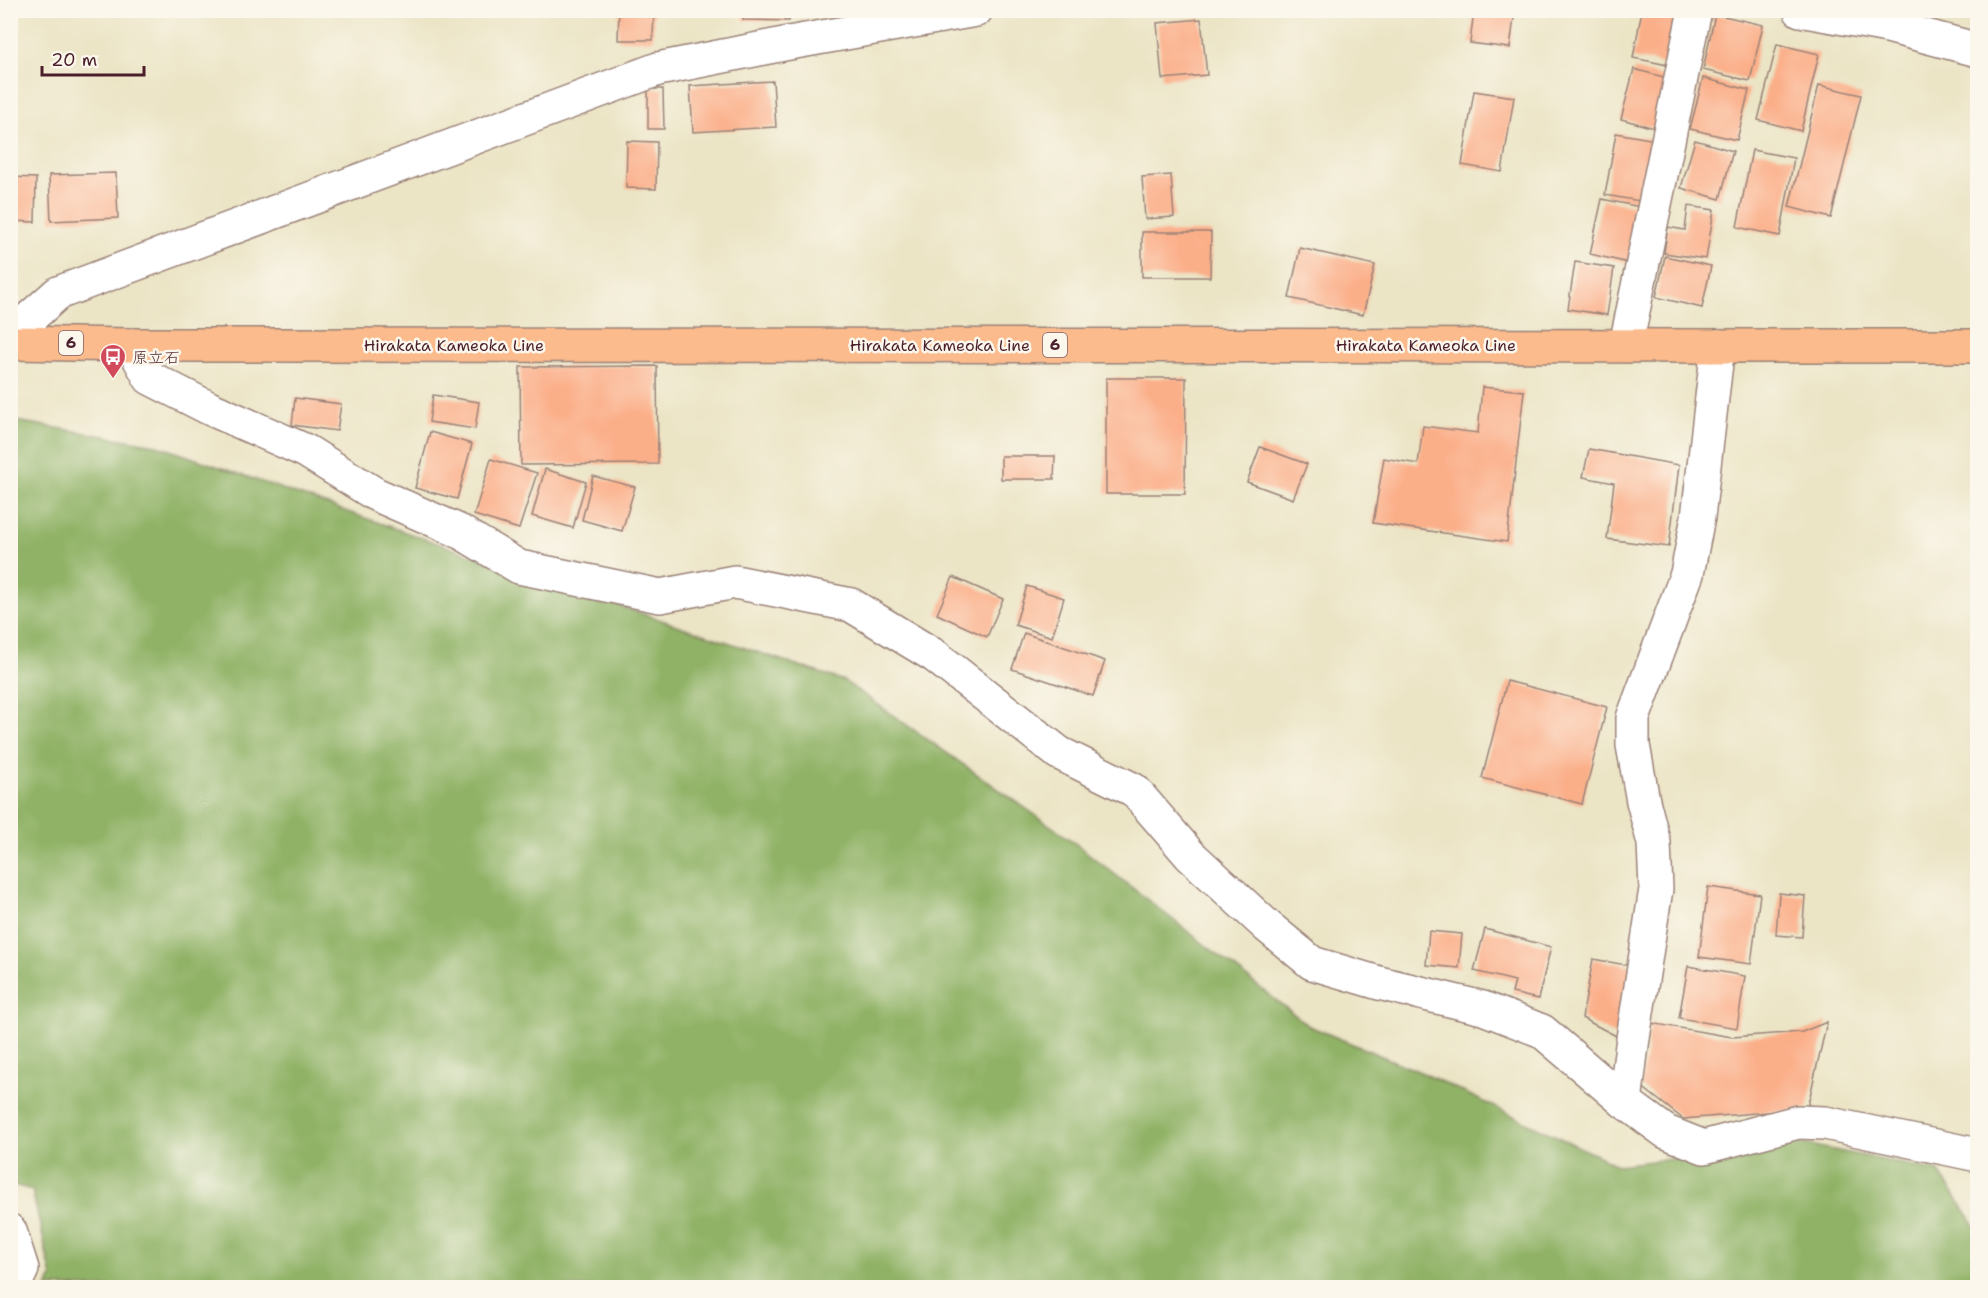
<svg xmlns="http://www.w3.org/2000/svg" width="1988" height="1298" font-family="'Shantell Sans','Klee One',sans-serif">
	<rect width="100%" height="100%" fill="#fbf7ec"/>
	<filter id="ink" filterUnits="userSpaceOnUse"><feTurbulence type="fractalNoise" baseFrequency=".0167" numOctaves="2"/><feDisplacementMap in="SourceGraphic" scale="12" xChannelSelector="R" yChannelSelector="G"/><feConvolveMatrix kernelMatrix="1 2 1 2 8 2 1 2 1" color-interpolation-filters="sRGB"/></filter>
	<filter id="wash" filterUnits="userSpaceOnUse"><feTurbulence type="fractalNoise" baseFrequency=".008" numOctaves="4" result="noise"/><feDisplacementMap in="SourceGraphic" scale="24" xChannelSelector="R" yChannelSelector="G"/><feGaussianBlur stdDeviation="1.35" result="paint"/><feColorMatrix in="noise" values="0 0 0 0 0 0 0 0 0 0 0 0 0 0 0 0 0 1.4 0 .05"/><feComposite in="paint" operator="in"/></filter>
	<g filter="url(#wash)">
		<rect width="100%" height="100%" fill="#ebe4c5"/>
		<path fill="#90b266" stroke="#6d6848" stroke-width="1.5" d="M10 420 156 445 560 586 844 681 1071 840 1309 1026 1425 1074 1617 1165 1804 1144 1938 1171 1977 1228V1287H47L52 1277 32 1190 10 1184Z"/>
		<g id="blocks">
			<g fill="#fbaf89">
				<path d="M619 10H654L653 40H618Z"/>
				<path d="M743 10H789V21L743 20Z"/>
				<path d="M1474 10H1515L1510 48 1470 43Z"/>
				<path d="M1642 10H1679L1668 65 1633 58Z"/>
				<path d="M1715 14 1763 25 1750 81 1703 70Z"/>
				<path d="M1201 19 1207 75 1162 79 1157 23Z"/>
				<path d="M1777 44 1819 54 1801 131 1758 120Z"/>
				<path d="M1634 69 1671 79 1658 129 1621 119Z"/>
				<path d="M1703 78 1749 90 1737 140 1690 129Z"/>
				<path d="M773 81 776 127 693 132 690 86Z"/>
				<path d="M1819 85 1861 95 1831 218 1789 207Z"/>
				<path d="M648 89H663L664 129H648Z"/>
				<path d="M1474 91 1514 97 1502 172 1462 165Z"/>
				<path d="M1616 133 1656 140 1645 202 1605 195Z"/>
				<path d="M1695 140 1733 151 1720 199 1681 188Z"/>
				<path d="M627 141 657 142 656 189 626 188Z"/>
				<path d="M1752 150 1794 158 1780 236 1737 227Z"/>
				<path d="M116 173 118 218 51 221 49 175Z"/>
				<path d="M1171 175 1174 217 1145 219 1142 177Z"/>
				<path d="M10 177 36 178 35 222 10 221Z"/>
				<path d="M1602 199 1645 208 1633 264 1590 254Z"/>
				<path d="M1688 206 1714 210 1706 259 1664 253 1668 227 1685 230Z"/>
				<path d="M1142 232H1211L1210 277H1142Z"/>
				<path d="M1300 248 1375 265 1363 315 1289 298Z"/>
				<path d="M1665 256 1711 266 1702 308 1656 297Z"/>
				<path d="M1575 262 1614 268 1607 315 1568 309Z"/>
				<path d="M657 366 658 464 521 465 520 367Z"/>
				<path d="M1106 378H1186L1185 494H1106Z"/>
				<path d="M1482 387 1524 391 1507 542 1373 523 1384 458 1418 464 1423 426 1478 433Z"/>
				<path d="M433 395 479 402 475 429 429 422Z"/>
				<path d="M295 398 341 404 337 431 292 425Z"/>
				<path d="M430 432 472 444 457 499 415 488Z"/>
				<path d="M1260 447 1307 464 1293 499 1247 482Z"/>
				<path d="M1589 449 1679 465 1669 547 1607 539 1614 483 1583 477Z"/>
				<path d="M1001 456H1055L1054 479H1001Z"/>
				<path d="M491 459 537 473 519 529 474 515Z"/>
				<path d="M545 469 586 482 573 528 532 516Z"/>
				<path d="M593 476 635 487 622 531 582 520Z"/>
				<path d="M953 577 1003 599 987 637 937 614Z"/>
				<path d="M1027 586 1064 598 1052 637 1015 625Z"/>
				<path d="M1024 633 1105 661 1093 696 1012 669Z"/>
				<path d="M1507 681 1607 707 1582 804 1482 778Z"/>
				<path d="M1708 887 1760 894 1751 964 1699 957Z"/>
				<path d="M1779 893 1805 896 1802 937 1776 935Z"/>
				<path d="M1485 929 1551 947 1538 999 1512 993 1515 981 1474 971Z"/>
				<path d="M1429 931 1462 934 1459 968 1426 965Z"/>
				<path d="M1593 959 1632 966 1618 1037 1582 1018Z"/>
				<path d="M1688 966 1745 976 1737 1028 1679 1018Z"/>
				<path d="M1827 1022 1807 1109 1683 1119 1641 1086 1651 1023 1732 1037 1802 1032Z"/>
			</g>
		</g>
	</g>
	<g filter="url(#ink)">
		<use href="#blocks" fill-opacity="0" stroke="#9a8278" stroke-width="1.5"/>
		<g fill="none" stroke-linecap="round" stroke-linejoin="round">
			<defs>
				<g id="minor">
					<path d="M1800 10 1888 26 1978 50"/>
					<path d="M26 342 31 317 58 293 658 69 789 43 976 10"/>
					<path d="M132 345 150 378 209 408 306 451 375 494 459 531 519 567 660 596 735 582 851 605 935 656 1059 753 1134 790 1190 855 1267 926 1312 963 1379 983 1483 1008 1542 1031 1625 1102 1666 1132 1704 1147 1798 1122 1825 1123 1978 1155"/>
					<path d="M1626 345 1695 10"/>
					<path d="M1625 1102 1632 1045 1656 889 1654 843 1643 801 1633 745V718L1687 574 1698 517 1718 346"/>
					<path d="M10 1231 22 1269 13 1288"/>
				</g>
				<path id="major" d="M10 343 132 345 1978 346"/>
			</defs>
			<use href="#minor" stroke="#9a8278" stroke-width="36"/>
			<use href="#major" stroke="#9a8278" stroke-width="36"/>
			<use href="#minor" stroke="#fff" stroke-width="33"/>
			<use href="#major" stroke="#fbbb8c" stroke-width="33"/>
		</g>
	</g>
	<defs>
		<symbol id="bus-pin" viewBox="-11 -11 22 30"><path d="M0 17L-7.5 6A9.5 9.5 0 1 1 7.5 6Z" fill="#d1495b" stroke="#fbf7ec"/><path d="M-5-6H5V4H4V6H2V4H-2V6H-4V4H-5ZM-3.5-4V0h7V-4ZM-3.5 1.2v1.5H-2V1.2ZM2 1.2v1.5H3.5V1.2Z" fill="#fff"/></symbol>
	</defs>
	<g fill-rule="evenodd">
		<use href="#bus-pin" x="98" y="342" width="30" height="40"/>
	</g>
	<g text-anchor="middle" stroke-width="5" stroke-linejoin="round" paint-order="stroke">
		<g fill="#fbf7ec" stroke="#7f6065" stroke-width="1.5">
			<rect x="59" y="331" width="24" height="24" rx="4.5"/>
			<rect x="1043" y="333" width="24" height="24" rx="4.5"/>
		</g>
		<g font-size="15" font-weight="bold" fill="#4a1f2b">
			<text x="71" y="348">6</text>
			<text x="1055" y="350">6</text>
		</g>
		<g font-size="16" fill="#4a1f2b" stroke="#fbf7ec">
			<text x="454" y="351">Hirakata Kameoka Line</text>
			<text x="940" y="351">Hirakata Kameoka Line</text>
			<text x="1426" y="351">Hirakata Kameoka Line</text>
		</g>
		<g font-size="16" fill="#4a1f2b" stroke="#fbf7ec" text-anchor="start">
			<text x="132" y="363">原立石</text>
		</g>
	</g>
	<rect width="1988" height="1298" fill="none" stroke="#fbf7ec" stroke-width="36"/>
	<path d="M42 66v9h102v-9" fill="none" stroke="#4a1f2b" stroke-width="3"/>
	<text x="51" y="66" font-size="18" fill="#4a1f2b" stroke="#fbf7ec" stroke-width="4.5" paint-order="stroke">20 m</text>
</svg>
